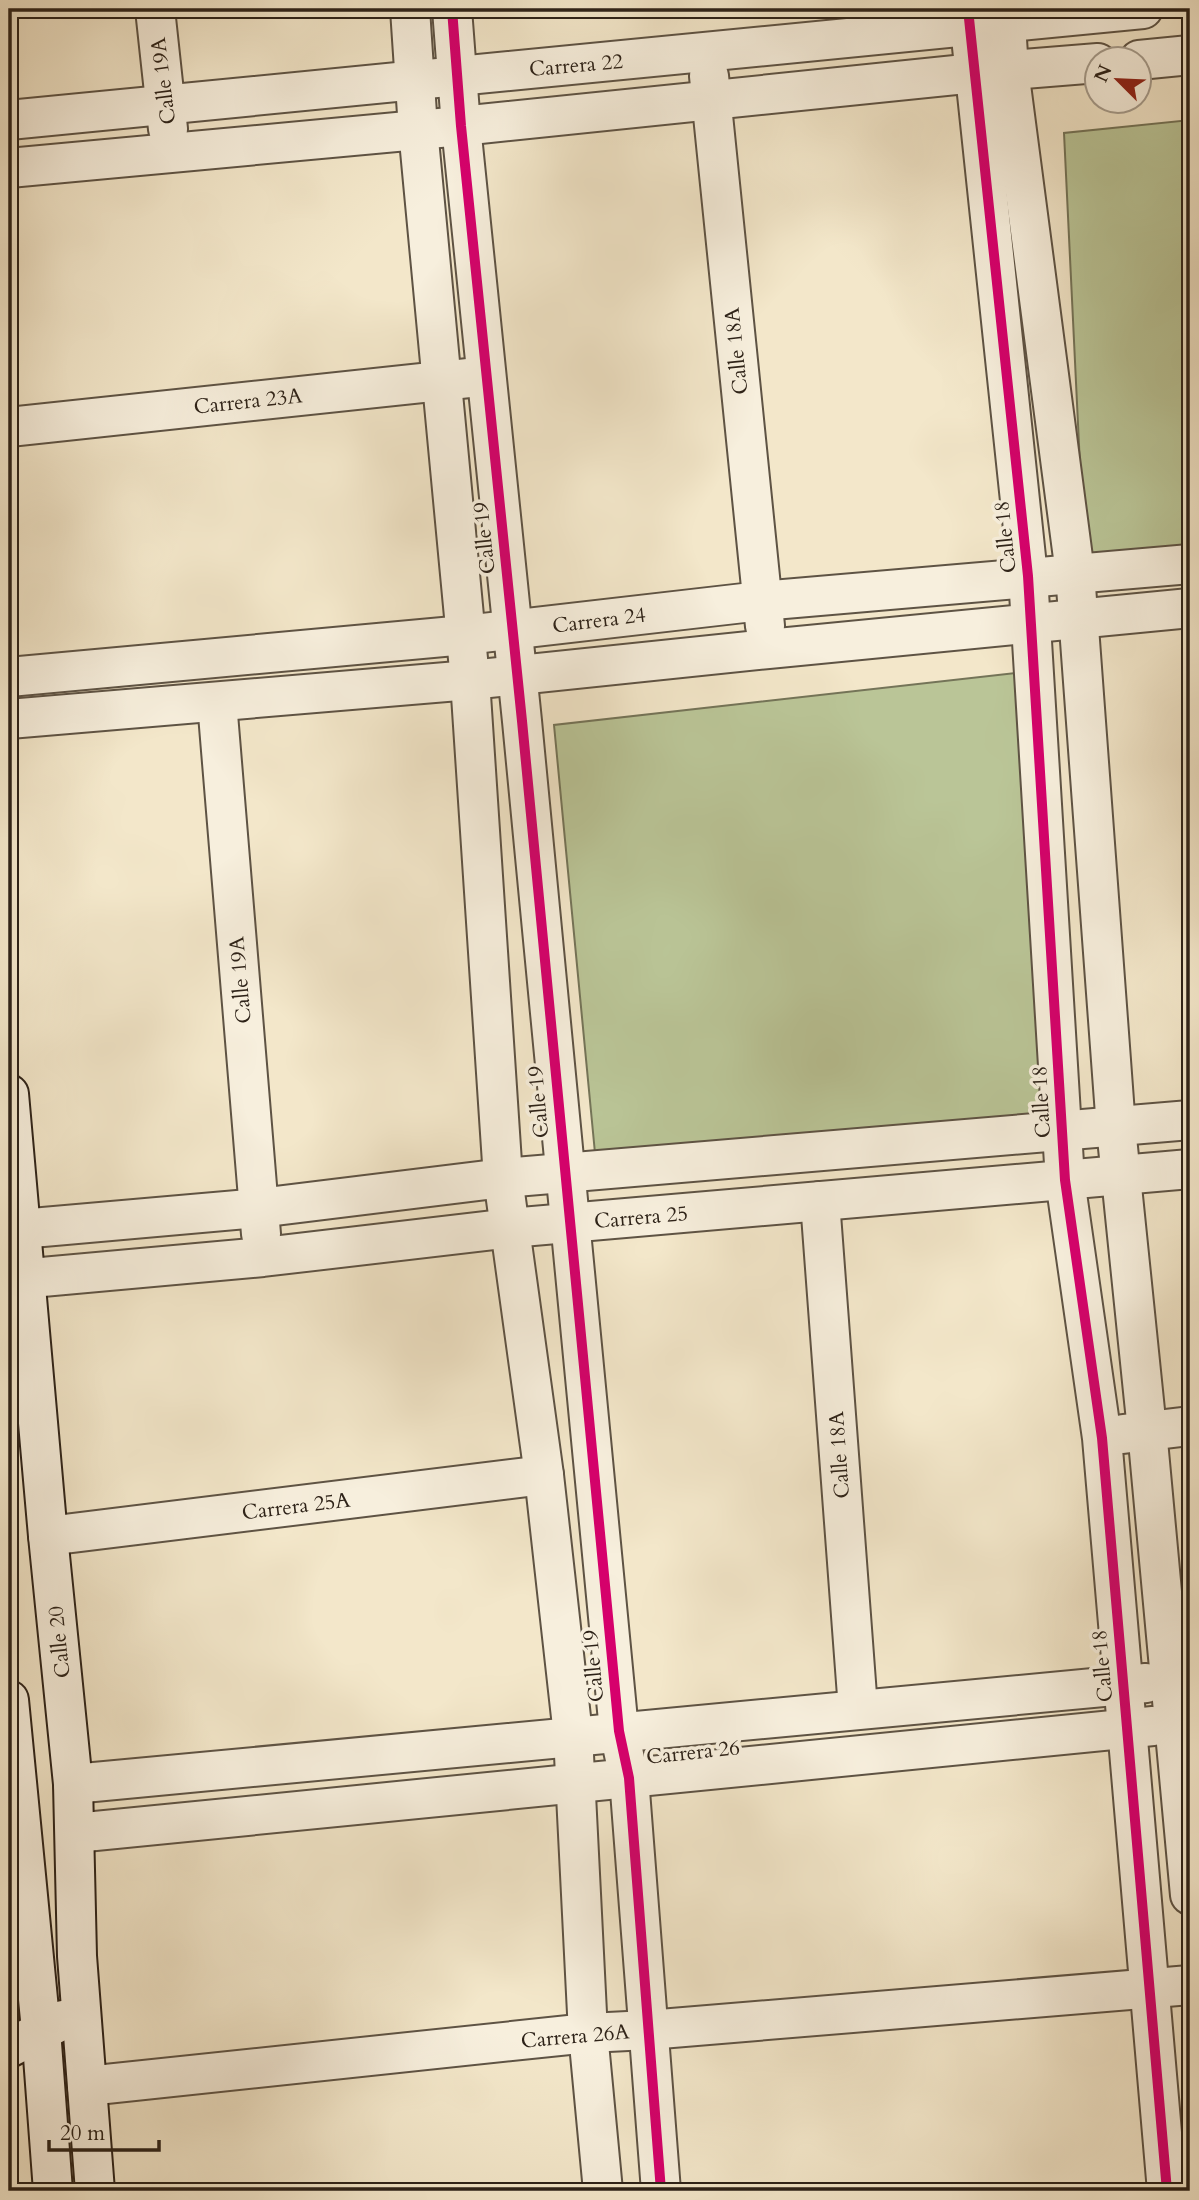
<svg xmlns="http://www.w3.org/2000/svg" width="1199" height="2200" font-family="Cardo,serif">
	<rect width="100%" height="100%" fill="#f3e7ca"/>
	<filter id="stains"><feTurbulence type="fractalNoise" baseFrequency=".00286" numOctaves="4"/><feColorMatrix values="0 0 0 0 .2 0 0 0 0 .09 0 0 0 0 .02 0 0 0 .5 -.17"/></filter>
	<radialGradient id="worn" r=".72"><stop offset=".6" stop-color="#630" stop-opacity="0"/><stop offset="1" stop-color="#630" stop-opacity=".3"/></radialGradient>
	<g fill="#bac597" stroke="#747458" stroke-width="2">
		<path d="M1190 120V580L1086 590 1064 133Z"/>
		<path d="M1024 672 1058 1128 597 1174 554 725Z"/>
	</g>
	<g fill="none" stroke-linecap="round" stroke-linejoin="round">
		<defs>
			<g id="street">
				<path d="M155 9 168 129"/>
				<path d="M410 9 418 129 470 680 503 1178 544 1475 573 1735 588 2033 603 2191"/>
				<path d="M452 9 461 126 522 721 619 1731 629 1778 661 2191"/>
				<path d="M968 9 1028 576 1065 1180 1102 1438 1167 2191"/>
				<path d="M1005 9 1009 70 1075 573 1116 1128 1147 1430 1190 1895"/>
				<path d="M1139 60 1190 55"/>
				<path d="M709 76 765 626"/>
				<path d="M9 120 1143 9"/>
				<path d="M9 168 461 126 975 73 1098 63"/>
				<path d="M9 427 469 378"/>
				<path d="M9 677 465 635 761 601 1190 564"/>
				<path d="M217 702 261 1234"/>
				<path d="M9 719 470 680 768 649 1190 608"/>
				<path d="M820 1201 858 1709"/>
				<path d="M9 1230 259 1208 503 1178 1190 1120"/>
				<path d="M9 1280 263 1257 510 1228 1190 1169"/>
				<path d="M1123 1434 1190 1426"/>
				<path d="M48 1536 544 1475"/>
				<path d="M73 1784 1146 1683"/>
				<path d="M75 1833 1153 1726"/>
				<path d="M87 2086 588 2033 648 2030 1190 1985"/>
			</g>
			<g id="secondary">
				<path d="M9 1094 48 1536 73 1784 77 1956 95 2191"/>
				<path d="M9 1700 41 2030 53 2191"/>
				<path d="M9 2048 63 2020"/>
			</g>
		</defs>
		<use href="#street" stroke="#5e5344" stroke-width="42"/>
		<use href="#secondary" stroke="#2d2218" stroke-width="42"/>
		<use href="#street" stroke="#f7efdd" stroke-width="38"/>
		<use href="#secondary" stroke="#f7efdd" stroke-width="38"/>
		<defs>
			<g id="cycleway">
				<path d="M452 9 461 126 522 721 619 1731 629 1778 661 2191"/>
				<path d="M968 9 1028 576 1065 1180 1102 1438 1167 2191"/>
			</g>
		</defs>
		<use href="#cycleway" stroke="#f7efdd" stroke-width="15"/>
		<use href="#cycleway" stroke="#d6006c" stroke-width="10"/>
	</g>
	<g text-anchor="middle" stroke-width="7" stroke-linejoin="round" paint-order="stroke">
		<g font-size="21" fill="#2d2218" stroke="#f7efdd">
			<text transform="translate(576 65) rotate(-5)" y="7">Carrera 22</text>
			<text transform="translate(163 81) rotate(-97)" y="7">Calle 19A</text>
			<text transform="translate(736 351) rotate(-96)" y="7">Calle 18A</text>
			<text transform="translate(248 401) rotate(-6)" y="7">Carrera 23A</text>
			<text transform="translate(1005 537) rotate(-96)" y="7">Calle 18</text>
			<text transform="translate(484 538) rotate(-96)" y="7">Calle 19</text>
			<text transform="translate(599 620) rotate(-7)" y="7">Carrera 24</text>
			<text transform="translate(240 980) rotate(-95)" y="7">Calle 19A</text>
			<text transform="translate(538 1102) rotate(-95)" y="7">Calle 19</text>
			<text transform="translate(1041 1102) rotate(-93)" y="7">Calle 18</text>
			<text transform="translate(641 1217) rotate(-5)" y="7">Carrera 25</text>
			<text transform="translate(839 1455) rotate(-94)" y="7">Calle 18A</text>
			<text transform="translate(296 1506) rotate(-7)" y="7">Carrera 25A</text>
			<text transform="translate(59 1642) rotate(-96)" y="7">Calle 20</text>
			<text transform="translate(593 1666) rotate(-95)" y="7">Calle 19</text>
			<text transform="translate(1102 1666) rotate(-95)" y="7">Calle 18</text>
			<text transform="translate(693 1752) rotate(-6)" y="7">Carrera 26</text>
			<text transform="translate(575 2036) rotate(-5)" y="7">Carrera 26A</text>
		</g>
	</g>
	<rect width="1199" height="2200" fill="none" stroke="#f3e7ca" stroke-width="35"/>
	<rect x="10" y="10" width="1178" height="2179" fill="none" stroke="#2d2218" stroke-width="3.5"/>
	<rect x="18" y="18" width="1164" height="2165" fill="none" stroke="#2d2218" stroke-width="2"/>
	<g transform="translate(1118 80) rotate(294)"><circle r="33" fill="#f7efdd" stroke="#a69d8e" stroke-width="2"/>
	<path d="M0-5L12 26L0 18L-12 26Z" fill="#8f2418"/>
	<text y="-10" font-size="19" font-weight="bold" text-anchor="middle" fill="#2d2218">N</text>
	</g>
	<path d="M49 2140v10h110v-10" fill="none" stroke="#2d2218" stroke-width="3.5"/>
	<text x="60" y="2140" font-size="21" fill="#2d2218" stroke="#f7efdd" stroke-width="5" paint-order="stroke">20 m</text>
	<rect width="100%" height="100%" filter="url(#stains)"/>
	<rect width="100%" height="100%" fill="url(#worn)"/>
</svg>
